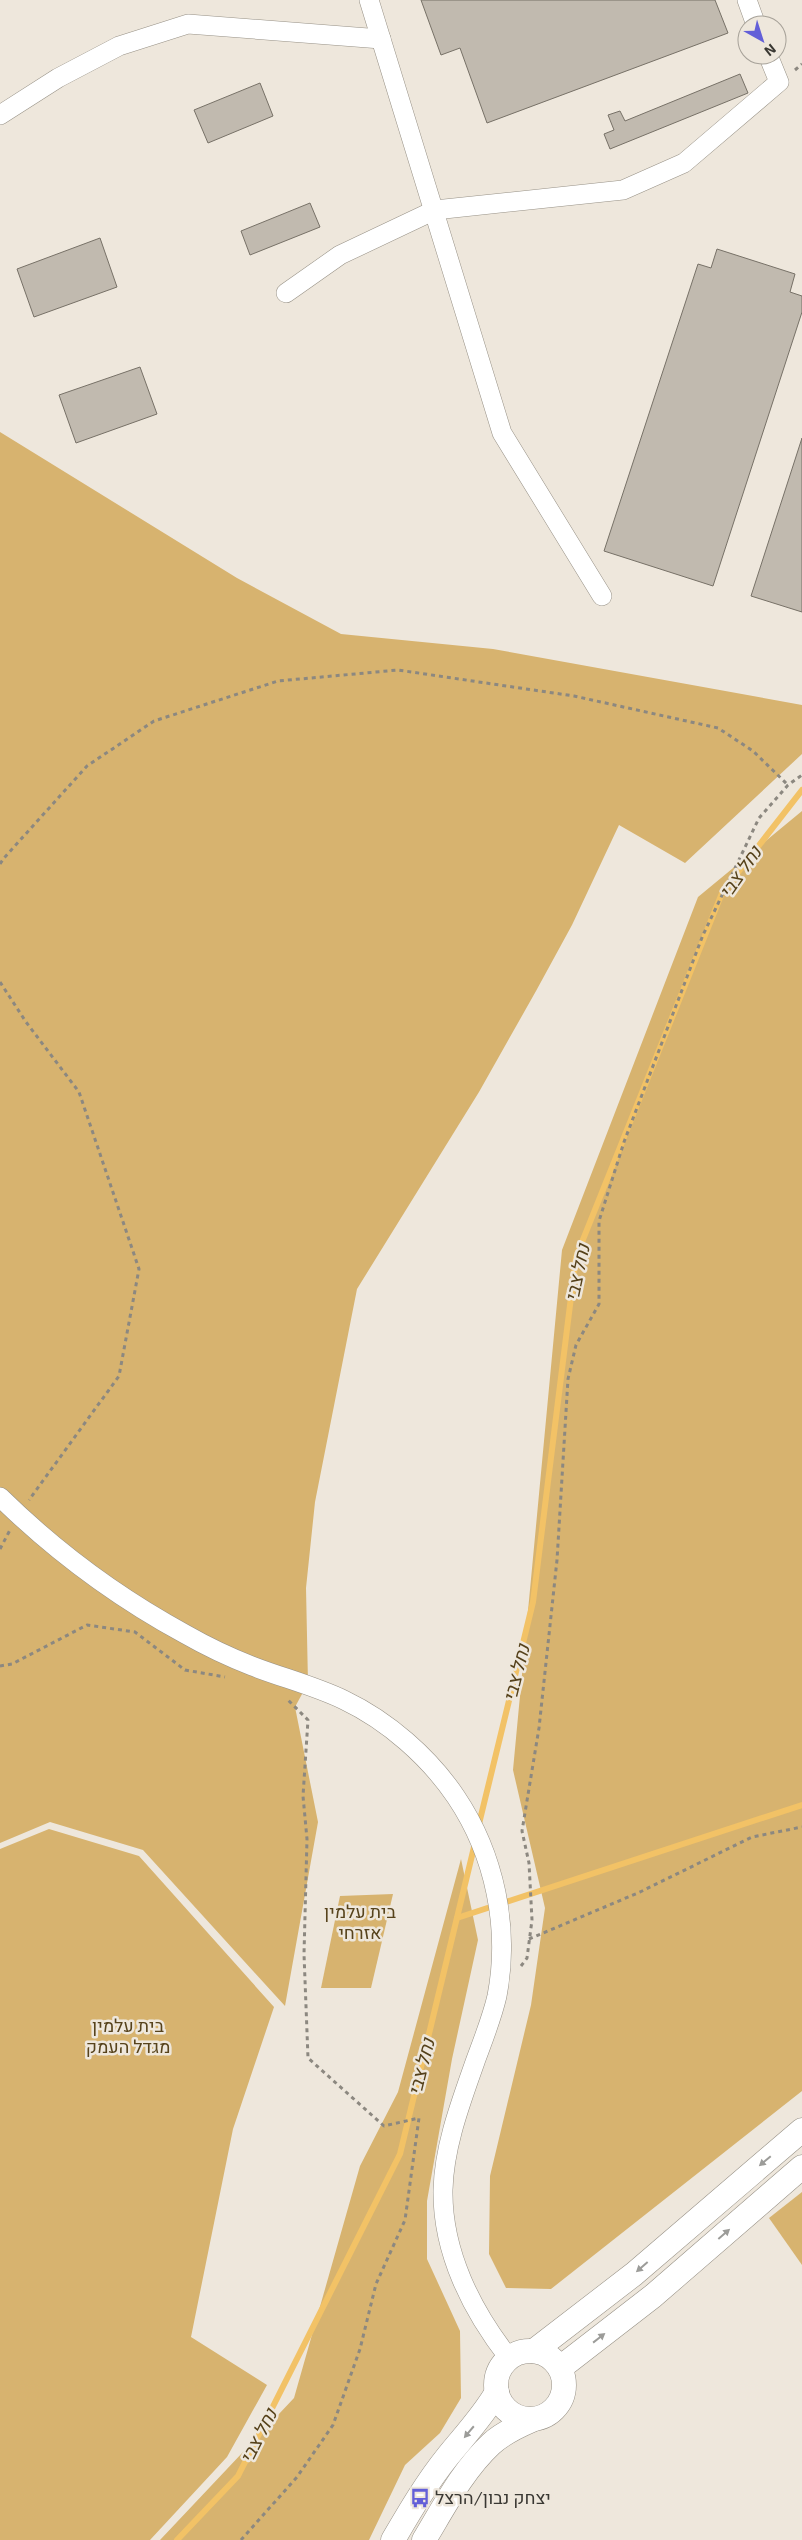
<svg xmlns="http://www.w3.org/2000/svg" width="802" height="2540" font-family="'Exo 2',Heebo,sans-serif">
	<rect width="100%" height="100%" fill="#eee7dc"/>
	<g fill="#d7b36f">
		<path d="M0 432 237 578 341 634 493 649 802 705V754L685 863 619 825 572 925 536 991 479 1092 357 1289 315 1502 306 1588 308 1683 295 1707 318 1822 285 2006 143 1850 50 1822 0 1843Z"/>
		<path d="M802 811V2091L551 2289 506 2288 489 2254 490 2176 531 2005 545 1908 513 1770 562 1250 698 897Z"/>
		<path d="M49 1829 139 1856 274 2007 233 2129 191 2337 267 2385 227 2457 150 2540H0V1849Z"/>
		<path d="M461 1859 478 1940 452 2059 427 2201V2259L460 2331 461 2398 440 2433 405 2465 369 2540H160L294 2398 360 2166 398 2092Z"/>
		<path d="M393 1894 371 1988H321L340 1896Z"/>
		<path d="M802 2192V2265L769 2218Z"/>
	</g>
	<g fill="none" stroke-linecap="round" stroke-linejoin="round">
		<g stroke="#f2c266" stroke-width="6">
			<path d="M478 1828 533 1602 576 1257 722 893 802 790"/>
			<path d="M457 1918 802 1805"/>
			<path d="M177 2540 238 2476 400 2154 475 1843"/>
		</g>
	</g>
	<g fill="#c1baaf" stroke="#777167">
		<path d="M421 0H715L728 33 487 123 460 48 441 55Z"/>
		<path d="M740 74 748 93 610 149 604 134 614 130 608 115 620 111 625 121Z"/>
		<path d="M260 83 273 116 208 143 194 110Z"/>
		<path d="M310 203 320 227 250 255 241 231Z"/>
		<path d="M100 238 117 287 34 317 17 269Z"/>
		<path d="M717 249 795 274 790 292 802 296V312L713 586 604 551 698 264 711 268Z"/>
		<path d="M140 367 157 414 76 443 59 395Z"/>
		<path d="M802 438V612L751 596Z"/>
	</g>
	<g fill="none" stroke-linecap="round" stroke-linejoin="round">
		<defs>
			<g id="minor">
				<path d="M369 0 502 433 602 596"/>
				<path d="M747 0 756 25"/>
				<path d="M0 115 58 78 119 46 188 24 381 39"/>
				<path d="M286 293 340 255 435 210 623 190 684 163 779 82 768 55"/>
				<path d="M0 1497C55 1551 117 1597 185 1634 206 1646 229 1657 252 1666 283 1678 315 1686 344 1700 388 1721 429 1757 456 1797 495 1855 510 1928 497 1996 492 2018 483 2040 475 2062 461 2102 444 2146 443 2190 442 2252 472 2311 509 2358"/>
			</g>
			<g id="tertiary">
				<circle cx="530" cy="2385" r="34"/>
				<path d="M534 2351 634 2274 802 2130"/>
				<path d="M560 2368 653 2296 802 2167"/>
				<path d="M393 2540C410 2511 427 2482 448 2456 465 2435 483 2416 497 2392"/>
				<path d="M424 2540C444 2507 463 2470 491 2444 503 2433 518 2426 532 2420"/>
			</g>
		</defs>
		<use href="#minor" stroke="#979186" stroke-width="20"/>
		<use href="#tertiary" stroke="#979186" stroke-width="25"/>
		<g stroke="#8c8880" stroke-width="3" stroke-dasharray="4 4" stroke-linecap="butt">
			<path d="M795 70 802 64"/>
			<path d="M0 864 4 858 87 766 154 721 278 681 398 670 574 696 718 728 753 751 788 785"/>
			<path d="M0 982 26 1022 79 1092 139 1269 119 1376 29 1500"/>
			<path d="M0 1549 10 1530"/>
			<path d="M0 1666 12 1664 87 1625 135 1632 185 1670 225 1677"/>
			<path d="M529 1939 640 1892 752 1837 802 1827"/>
			<path d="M521 1966 527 1958 532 1920 529 1863 522 1831 539 1728 557 1560 568 1379 576 1345 599 1304V1221L624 1142 703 935 759 818 788 785 802 775"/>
			<path d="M241 2540 297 2477 333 2425 360 2349 376 2284 405 2220 419 2118 384 2126 308 2058 304 1954 307 1839 303 1796 308 1720 287 1699"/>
		</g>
		<use href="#minor" stroke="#fff" stroke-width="19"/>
		<use href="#tertiary" stroke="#fff" stroke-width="24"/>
	</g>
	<defs><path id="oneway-solid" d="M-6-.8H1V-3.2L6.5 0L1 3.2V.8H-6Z" transform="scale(1.25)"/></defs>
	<g fill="#9c9c99">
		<use href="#oneway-solid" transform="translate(765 2161) rotate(140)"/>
		<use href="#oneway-solid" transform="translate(724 2234) rotate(-41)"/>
		<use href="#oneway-solid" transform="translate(642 2267) rotate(139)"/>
		<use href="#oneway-solid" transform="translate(599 2338) rotate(-38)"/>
		<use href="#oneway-solid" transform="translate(469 2432) rotate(130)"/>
	</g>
	<defs>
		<symbol id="bus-bare" viewBox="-9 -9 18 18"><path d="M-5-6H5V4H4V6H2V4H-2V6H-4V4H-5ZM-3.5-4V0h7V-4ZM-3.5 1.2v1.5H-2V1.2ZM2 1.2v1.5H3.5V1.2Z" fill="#635fd8" stroke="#eee7dc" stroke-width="2.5" paint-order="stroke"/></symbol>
	</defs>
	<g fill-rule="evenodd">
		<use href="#bus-bare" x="406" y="2484" width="28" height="28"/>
	</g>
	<g text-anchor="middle" stroke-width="5" stroke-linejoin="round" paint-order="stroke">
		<g font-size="18" fill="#57431c" stroke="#eee7dc">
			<text x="360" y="1918">בית עלמין<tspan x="360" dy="21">אזרחי</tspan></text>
			<text x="128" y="2032">בית עלמין<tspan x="128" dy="21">מגדל העמק</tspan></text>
		</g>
		<g font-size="18" fill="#3a3833" stroke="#eee7dc" text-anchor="start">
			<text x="435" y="2504">יצחק נבון/הרצל</text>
		</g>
		<g font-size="19" font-style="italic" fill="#55411a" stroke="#eee7dc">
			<text transform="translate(740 872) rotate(-55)" y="7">נחל צבי</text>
			<text transform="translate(577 1273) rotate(-78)" y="7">נחל צבי</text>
			<text transform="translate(516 1673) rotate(-76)" y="7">נחל צבי</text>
			<text transform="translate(421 2067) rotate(-76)" y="7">נחל צבי</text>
			<text transform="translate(258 2436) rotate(-63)" y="7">נחל צבי</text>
		</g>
	</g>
	<g transform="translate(762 40) rotate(141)"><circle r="24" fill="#eee7dc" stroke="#a6a198"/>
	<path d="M0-4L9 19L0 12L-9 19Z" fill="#635fd8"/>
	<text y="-8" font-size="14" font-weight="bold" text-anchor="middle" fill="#3a3833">N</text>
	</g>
</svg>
